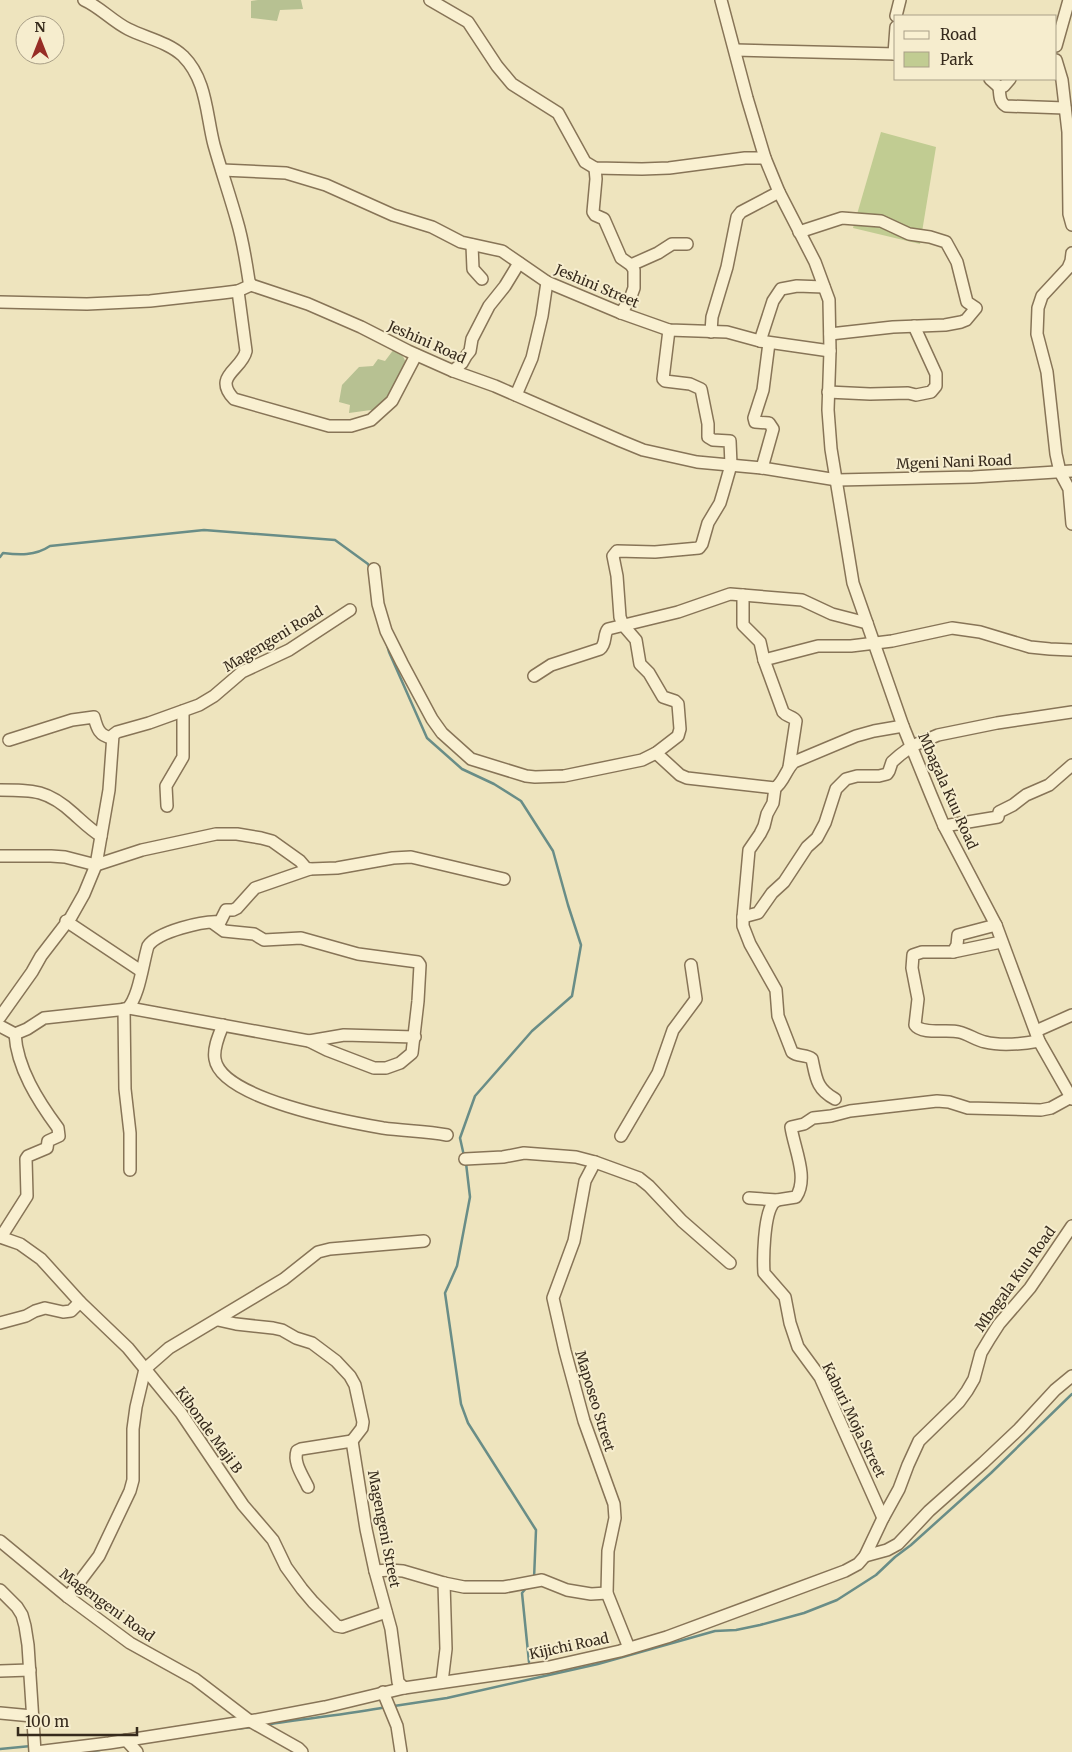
<svg xmlns="http://www.w3.org/2000/svg" width="1072" height="1752" font-family="Merriweather,serif">
	<rect width="100%" height="100%" fill="#eee4be"/>
	<path fill="#c1cc92" d="M881 132 936 147 920 244 853 228Z"/>
	<g fill="#b7c192">
		<path d="M258 0H301L303 9 280 10 277 21 251 18V1Z"/>
		<path d="M394 349C424 365 389 396 375 413L371 410 349 413 350 405 339 402 342 385 359 367 373 366 378 359 385 361Z"/>
	</g>
	<g fill="none" stroke-linecap="round" stroke-linejoin="round">
		<g stroke="#698d87" stroke-width="2.5">
			<path d="M0 557 3 553C19 555 35 556 50 546L204 530 335 540 368 564 370 569"/>
			<path d="M387 645 389 652 427 738 462 769 494 784 521 801 553 851 568 905 581 945 572 996 532 1031 475 1096 460 1138 464 1156"/>
			<path d="M466 1163 470 1197 457 1266 445 1293 461 1404 468 1423 536 1530 534 1579"/>
			<path d="M527 1587 522 1593 529 1662"/>
			<path d="M394 1706 447 1698 598 1664 715 1631 736 1630 760 1625 804 1613 837 1600 876 1575 895 1557 911 1545 991 1473 1072 1394"/>
			<path d="M265 1725C305 1718 346 1715 386 1707"/>
			<path d="M235 1729 252 1727"/>
			<path d="M0 1749 31 1746"/>
			<path d="M84 1752 100 1750"/>
		</g>
		<defs>
			<g id="minor">
				<path d="M84 0C100 7 112 21 128 29 146 38 168 42 183 56 207 80 206 114 214 145 221 170 230 196 237 221 243 241 246 261 249 281L251 285"/>
				<path d="M430 0 468 22 497 66 512 84 558 113 585 162 595 168 642 169 669 168 745 158H765"/>
				<path d="M721 0 747 98 765 158 779 192 815 262 829 300 830 351 828 410 831 449 853 583 903 726 931 795 944 826 996 925 1039 1041 1072 1099"/>
				<path d="M896 16 900 0"/>
				<path d="M1056 46 1069 0"/>
				<path d="M735 50 896 54"/>
				<path d="M894 54 896 27"/>
				<path d="M1056 60 1062 80 1068 132 1069 214 1072 225"/>
				<path d="M990 79 999 87 1004 86 1010 79"/>
				<path d="M999 87C1000 95 999 102 1006 106L1065 108"/>
				<path d="M595 168 596 179 593 212 595 215 604 219 621 258 631 265 634 270V288L630 299 621 313"/>
				<path d="M222 170 286 173 326 185 393 215 432 227 461 242 502 251 547 282 621 313 669 330 727 332 760 341 830 351"/>
				<path d="M799 232 842 218 881 221 909 234 930 237 946 242 957 262 967 302 976 308 966 320 961 322 945 325 893 327 830 334"/>
				<path d="M472 245 473 269 482 279"/>
				<path d="M1072 253 1071 261 1068 268 1042 296 1038 308 1037 334 1047 372 1056 454 1060 472 1069 489 1072 524"/>
				<path d="M631 265 658 253 672 244H687"/>
				<path d="M238 291 246 351C242 370 212 376 234 399L329 426H351L371 420 392 401 416 355"/>
				<path d="M0 302 87 304 150 301 222 293 238 291 251 285 308 304 361 327 408 351 453 371 495 386 621 441 643 450 697 462 762 468 837 480 973 477 1072 471"/>
				<path d="M711 332 712 317 727 267 737 217 741 212 779 192"/>
				<path d="M760 341 773 301 781 289 797 286 824 287"/>
				<path d="M453 371 462 363 466 356 470 351 472 339 489 306 505 286 519 263"/>
				<path d="M828 392 870 394 908 393 916 395 931 392 936 386V374L914 326"/>
				<path d="M516 395 532 358 542 316 547 282"/>
				<path d="M762 468 773 429 769 423 755 422 754 418 763 390 769 343"/>
				<path d="M374 569 378 604 386 631 402 663 432 719 442 733 471 759 526 776 535 777 564 776 642 760 656 753 678 736 680 729 678 704 675 701 663 697 649 673 640 664 636 640 623 625 620 617 617 576 613 556 617 551 655 552 699 548 702 544 708 523 720 503 723 493 731 465 730 441 713 440 708 437V424L701 389 690 384 665 381 663 379 669 330"/>
				<path d="M743 595V625L760 642 764 660 783 712C787 717 793 716 796 721L789 767"/>
				<path d="M764 660 818 646H851L892 641 952 628 980 632 1030 647 1050 649 1072 650"/>
				<path d="M534 676 551 665 600 649C607 643 603 635 608 629L678 612 730 594 802 600 832 614 867 623"/>
				<path d="M9 740 72 720 94 717C97 728 99 736 112 738"/>
				<path d="M656 753 680 775 687 778 775 788C784 782 786 769 794 762L856 736 874 731 903 726"/>
				<path d="M775 788 773 803 767 814 764 826 760 834 749 850 743 917V926L750 944 776 990 778 1016 792 1052C798 1057 806 1054 812 1059 816 1077 816 1089 835 1099"/>
				<path d="M0 790C34 790 48 790 74 814 83 822 91 830 101 836"/>
				<path d="M167 806 166 786 183 757V711"/>
				<path d="M944 826 998 817 999 812 1013 805 1026 795 1049 785 1072 765"/>
				<path d="M0 856H51L65 857 96 865 142 850 216 834H237L261 838 272 841 300 861 306 868 310 869 337 868 393 858 411 857 504 879"/>
				<path d="M743 917 758 913 772 893 784 882 807 847 817 838 825 823 836 789 846 779 857 776H879L887 774 889 771 892 762 900 755 912 746 938 735 997 723 1072 712"/>
				<path d="M66 921 141 971"/>
				<path d="M996 925 958 935 957 945 953 952H922L913 955 912 968 918 999 915 1025C922 1035 948 1029 959 1032 968 1034 976 1040 985 1042 1001 1046 1022 1044 1039 1041"/>
				<path d="M953 952 1001 942"/>
				<path d="M129 1008 309 1041 327 1050 374 1068H386L400 1063 412 1053 418 1001 420 965 418 962 358 954 301 938 264 940 254 934 224 931 213 923"/>
				<path d="M124 1009 125 1089 130 1133V1170"/>
				<path d="M0 1017 32 972 41 956 71 917 84 894 96 865 109 790 113 735 117 732 149 723 199 705 214 696 242 672 289 650 350 610"/>
				<path d="M223 1025C219 1035 213 1048 215 1059 221 1099 348 1122 383 1128 404 1131 426 1131 447 1135"/>
				<path d="M0 1026 15 1034 27 1029 44 1018 127 1009C139 998 143 962 148 946 157 932 204 920 220 922L226 910H233L237 908 255 888 310 869"/>
				<path d="M1036 1031 1072 1015"/>
				<path d="M309 1041 344 1035 415 1037"/>
				<path d="M621 1136 658 1073 673 1030 696 999 691 965"/>
				<path d="M465 1159 503 1157 524 1153 576 1157 595 1162 639 1178 649 1186 682 1221 730 1263"/>
				<path d="M595 1162 585 1181 574 1241 553 1298 565 1351 584 1421 614 1504 615 1518 608 1551 607 1593 629 1648"/>
				<path d="M749 1198 777 1200 796 1197C809 1178 794 1148 791 1127L804 1124 813 1118 831 1116 850 1111 937 1101 949 1102 968 1108 1041 1110 1051 1108 1071 1097"/>
				<path d="M777 1200C776 1201 772 1204 772 1205 764 1218 763 1258 764 1273L785 1297 790 1323 798 1347 820 1377 883 1518"/>
				<path d="M0 1237 20 1244 41 1259 80 1302 128 1348 181 1413 243 1505 273 1540 286 1567 302 1589 313 1602 337 1626 342 1627 386 1612"/>
				<path d="M1 1237 27 1196 26 1159 28 1156 47 1148 48 1141 59 1136 58 1128C38 1101 17 1068 15 1034"/>
				<path d="M218 1320 236 1324 273 1328 282 1330 296 1338 312 1343 336 1361 350 1376 355 1385 363 1422 362 1428 352 1441"/>
				<path d="M0 1323 26 1316 35 1311 45 1308 63 1312 71 1311 80 1302"/>
				<path d="M352 1441 366 1529 375 1571 391 1629 398 1682 404 1688"/>
				<path d="M308 1487C303 1476 293 1463 297 1451L301 1449 352 1441"/>
				<path d="M0 1541 68 1597 130 1643 195 1679 250 1721 298 1748 302 1752"/>
				<path d="M865 1556 887 1550 898 1544 929 1511 983 1463 1019 1429 1055 1390 1072 1376"/>
				<path d="M375 1571 390 1570 403 1571 444 1583 464 1587H504L542 1580 567 1590 591 1594 607 1593"/>
				<path d="M0 1590 17 1607 22 1615 25 1626 28 1645 35 1752"/>
				<path d="M68 1597 99 1556 130 1491 133 1480V1429L136 1407 145 1369 169 1348 284 1279 318 1252 330 1249 424 1241"/>
				<path d="M0 1671 30 1670"/>
				<path d="M442 1682 446 1649 444 1583"/>
				<path d="M383 1692 397 1726 401 1752"/>
				<path d="M0 1713 32 1716"/>
				<path d="M126 1740 137 1752"/>
				<path d="M36 1752 109 1743 250 1721 325 1707 404 1688 549 1667 620 1651 667 1637 845 1571 858 1564 865 1556 883 1518 899 1489 908 1465 919 1441 959 1402 967 1391 974 1379 981 1353 990 1338 999 1324 1030 1288 1072 1226"/>
			</g>
		</defs>
		<use href="#minor" stroke="#877457" stroke-width="14"/>
		<use href="#minor" stroke="#f9f0d1" stroke-width="11"/>
	</g>
	<g text-anchor="middle" stroke-width="4" stroke-linejoin="round" paint-order="stroke">
		<g font-size="14" fill="#362a1c" stroke="#f6edce">
			<text transform="translate(597 286) rotate(23)" y="5">Jeshini Street</text>
			<text transform="translate(427 342) rotate(24)" y="5">Jeshini Road</text>
			<text transform="translate(954 462) rotate(-2)" y="5">Mgeni Nani Road</text>
			<text transform="translate(273 639) rotate(-31)" y="5">Magengeni Road</text>
			<text transform="translate(948 791) rotate(66)" y="5">Mbagala Kuu Road</text>
			<text transform="translate(1015 1279) rotate(-54)" y="5">Mbagala Kuu Road</text>
			<text transform="translate(595 1401) rotate(73)" y="5">Maposeo Street</text>
			<text transform="translate(854 1420) rotate(64)" y="5">Kaburi Moja Street</text>
			<text transform="translate(209 1430) rotate(54)" y="5">Kibonde Maji B</text>
			<text transform="translate(384 1529) rotate(79)" y="5">Magengeni Street</text>
			<text transform="translate(107 1605) rotate(36)" y="5">Magengeni Road</text>
			<text transform="translate(569 1646) rotate(-12)" y="5">Kijichi Road</text>
		</g>
	</g>
	<rect x="894" y="15" width="162" height="65" fill="#f6edce" stroke="#a99f87"/>
	<rect x="904" y="31" width="25" height="8" fill="#f9f0d1" stroke="#a99f87"/>
	<text x="940" y="40" font-size="15" fill="#362a1c">Road</text>
	<rect x="904" y="52" width="25" height="15" fill="#c1cc92" stroke="#a99f87"/>
	<text x="940" y="65" font-size="15" fill="#362a1c">Park</text>
	<g transform="translate(40 40)"><circle r="24" fill="#f6edce" stroke="#a99f87"/>
	<path d="M0-4L9 19L0 12L-9 19Z" fill="#972d26"/>
	<text y="-8" font-size="14" font-weight="bold" text-anchor="middle" fill="#362a1c">N</text>
	</g>
	<path d="M18 1727v8h119v-8" fill="none" stroke="#362a1c" stroke-width="2.5"/>
	<text x="25" y="1727" font-size="15" fill="#362a1c" stroke="#f6edce" stroke-width="4" paint-order="stroke">100 m</text>
</svg>
